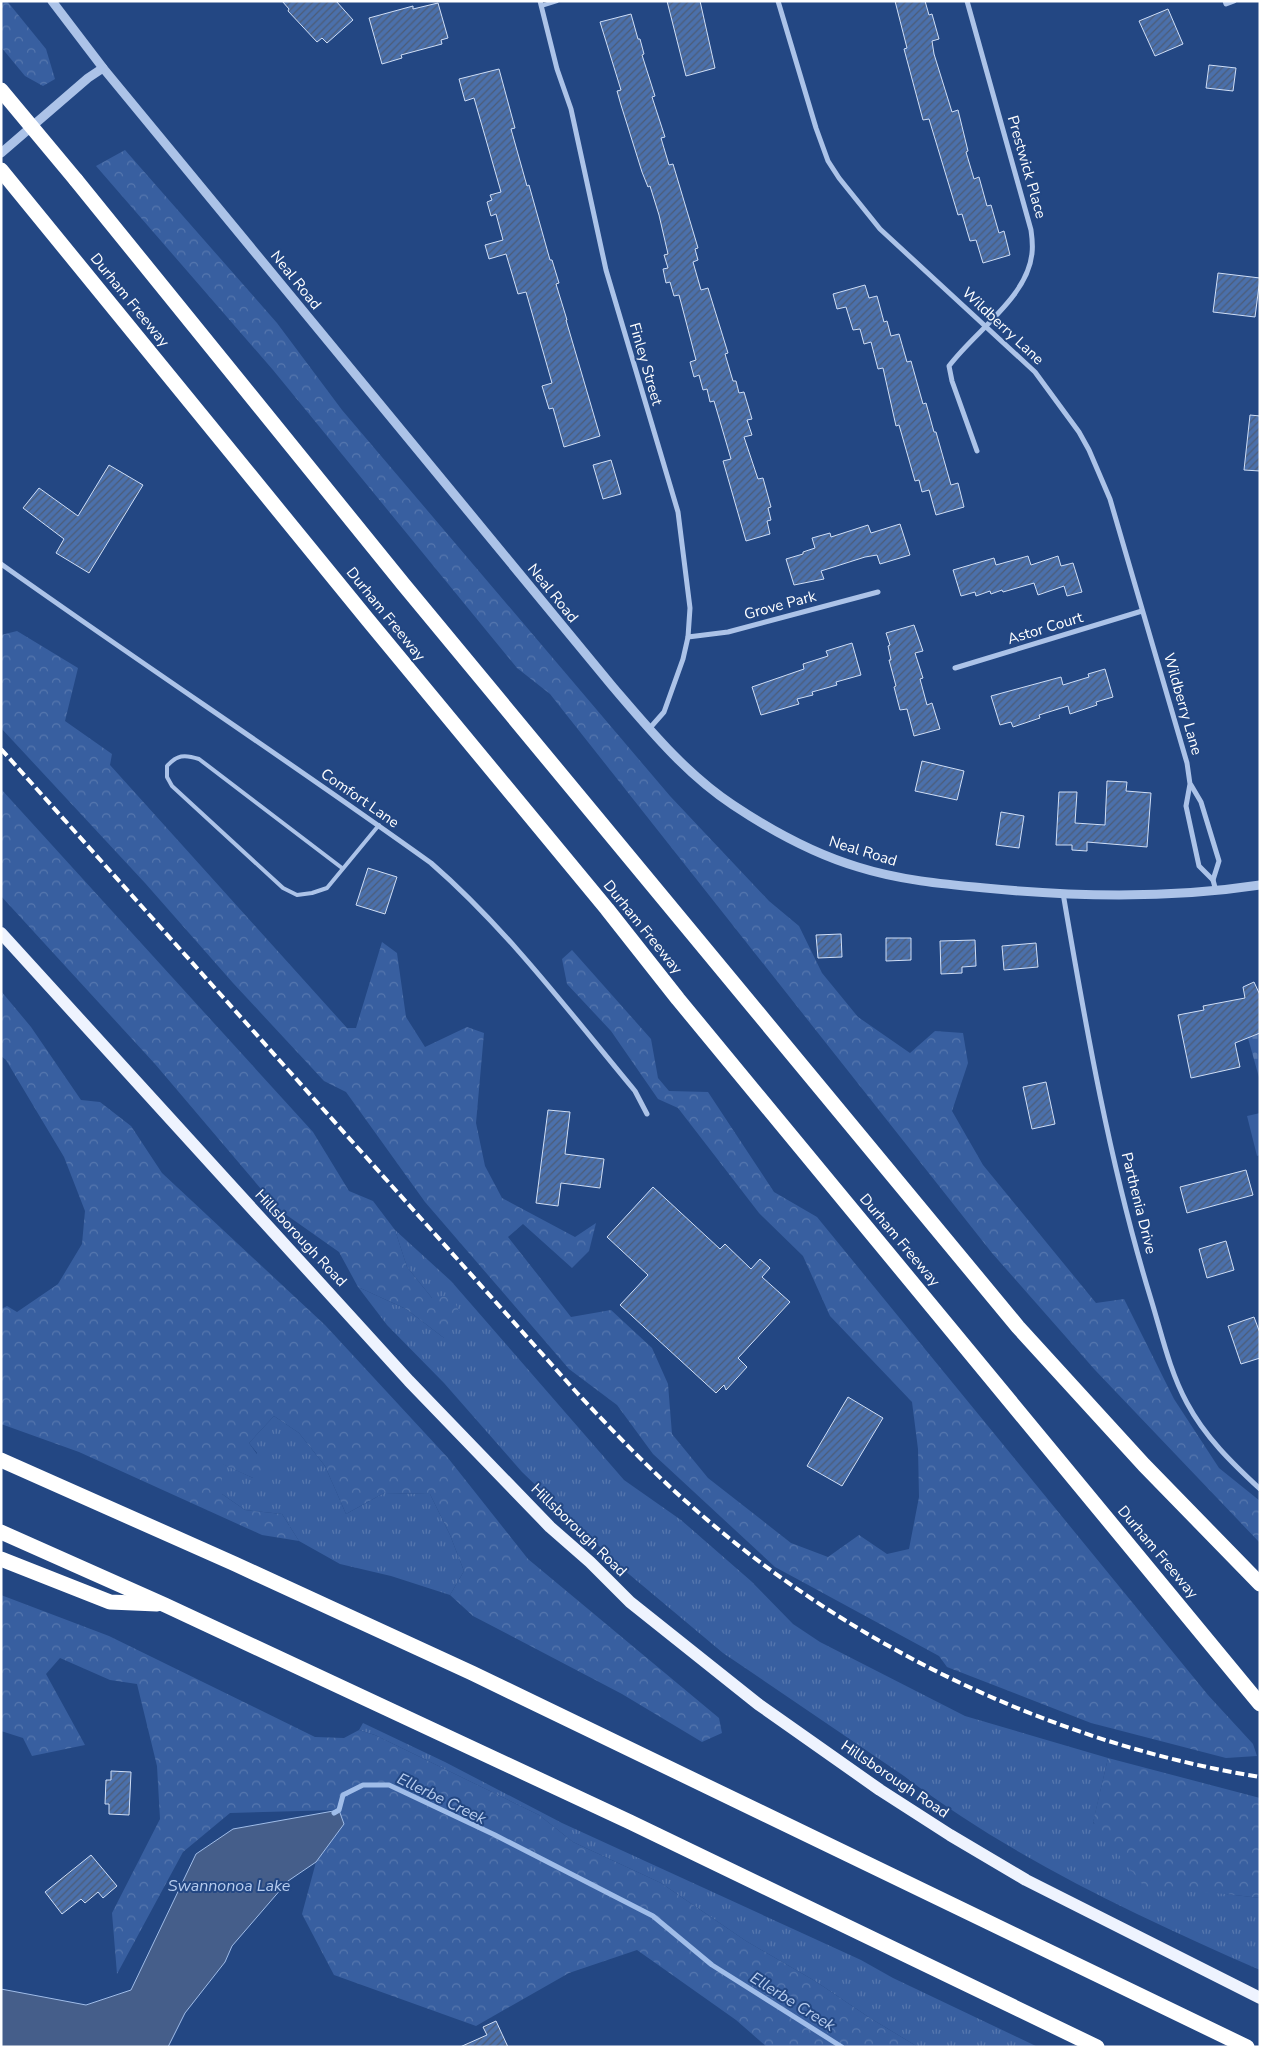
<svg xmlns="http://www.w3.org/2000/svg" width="1261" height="2048" font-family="'Nunito Sans',sans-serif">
	<defs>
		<pattern id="grass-tufts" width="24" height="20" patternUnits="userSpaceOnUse" patternTransform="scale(1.25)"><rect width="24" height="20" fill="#385fa0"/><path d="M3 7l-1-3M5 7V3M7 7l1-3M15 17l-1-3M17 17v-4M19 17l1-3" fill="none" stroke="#5677ae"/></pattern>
		<pattern id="forest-crowns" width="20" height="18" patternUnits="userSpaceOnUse" patternTransform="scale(1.25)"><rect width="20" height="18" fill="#385fa0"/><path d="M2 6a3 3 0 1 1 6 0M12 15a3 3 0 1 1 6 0" fill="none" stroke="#5677ae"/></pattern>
		<pattern id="cemetery-stones" width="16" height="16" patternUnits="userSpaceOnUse" patternTransform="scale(1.25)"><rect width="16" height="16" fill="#385fa0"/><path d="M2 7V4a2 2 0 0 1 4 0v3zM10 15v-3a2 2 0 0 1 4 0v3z" fill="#5677ae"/></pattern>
		<pattern id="building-hatch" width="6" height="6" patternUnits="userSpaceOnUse" patternTransform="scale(1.25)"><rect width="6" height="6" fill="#4b70ab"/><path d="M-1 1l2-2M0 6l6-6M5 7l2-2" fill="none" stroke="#4c5c77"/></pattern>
	</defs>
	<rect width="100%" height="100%" fill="#234783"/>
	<g fill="url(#grass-tufts)">
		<path d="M395 1230 451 1281 624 1480 681 1520 751 1581 793 1624 820 1642 965 1716 1108 1758 1093 1823 1226 1894 1260 1898V1970C1137 1916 1012 1858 904 1776L723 1653 624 1570 522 1472 444 1383 387 1325 358 1287 406 1309 444 1338 432 1298 407 1267Z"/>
		<path d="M274 1416 299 1433 325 1466 346 1514 384 1493 430 1494 450 1535 464 1571 450 1595 391 1576 340 1564 299 1541 282 1514 245 1510 222 1494 221 1463 253 1478 257 1453 249 1443Z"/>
		<path d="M363 1723 445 1762 562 1823 861 1960 893 1978 1038 2047H918L870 2018 815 1981 746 1941 661 1883 573 1842 539 1815 375 1735 359 1730Z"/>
	</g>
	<g fill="url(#forest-crowns)">
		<path d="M1 1H7L46 49 55 79 43 86 25 76 1 47Z"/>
		<path d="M125 150 277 323 342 410 670 796 769 901 799 926 822 973 858 1017 910 1053 935 1031 963 1033 968 1063 952 1111 983 1165 1096 1303 1124 1299 1174 1399 1219 1468 1260 1501V1543L1095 1370 992 1253 550 694 517 668 273 370 96 166Z"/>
		<path d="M17 631 78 668 65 721 112 754 110 765 347 1028H356L382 942 397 953 406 1017 425 1047 467 1027 484 1033 476 1123 485 1166 502 1198 575 1237 596 1223 589 1251 572 1268 523 1224 508 1237 571 1317 611 1310 652 1348 668 1384 672 1434 708 1478 791 1543 828 1557 859 1535 887 1554 909 1549 919 1497 918 1449 912 1402 830 1316 803 1256 759 1213 678 1108 658 1099 611 1031 567 984 562 959 572 950 651 1039 658 1078 669 1091 708 1092 774 1192 817 1217 1208 1695 1253 1744 1257 1756 1226 1758 1091 1723 947 1667 939 1656 775 1567 653 1454 617 1405 569 1369 425 1202 346 1092 324 1081 233 983 145 883 1 728V635Z"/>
		<path d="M1 789 313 1132 349 1191 373 1201 395 1230 407 1267 432 1298 452 1295 462 1319 444 1338 406 1309 358 1287 339 1252 278 1209 155 1064 1 896Z"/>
		<path d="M1 991 31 1027 81 1100 100 1102 131 1126 162 1173 325 1325 448 1458 528 1559 719 1718 722 1733 702 1742 622 1694 473 1616 450 1595 464 1571 450 1535 430 1494 384 1493 346 1514 325 1466 299 1433 274 1416 249 1443 270 1472 253 1478 222 1464V1494L245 1510 282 1514 299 1541 262 1535 79 1452 1 1424V1309L7 1306 17 1312 58 1284 82 1244 85 1211 64 1157 6 1060 1 1056Z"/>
		<path d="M1 1595 109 1636 315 1737 344 1738 359 1730 375 1735 539 1815 573 1842 661 1883 746 1941 815 1981 870 2018 918 2047H767L736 2020 637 1950 569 1973 476 2026 334 1975 302 1914 316 1862 344 1824 339 1810 230 1813 183 1852 117 1974 112 1913 160 1819 157 1766 137 1684 110 1680 60 1658 46 1674 85 1745 32 1756 23 1738 1 1731Z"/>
		<path d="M1108 1758 1260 1798V1898L1226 1894 1146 1889 1093 1822Z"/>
	</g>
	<path fill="url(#cemetery-stones)" d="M1260 1033V1081L1248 1038Z"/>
	<path fill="#385fa0" d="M1260 1113V1155L1257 1156 1247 1116Z"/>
	<path fill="#455e8a" stroke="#a0bde9" d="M339 1810 344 1824 316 1862 288 1881 232 1946 225 1962 185 2013 168 2047H1V1989L86 2005 131 1990 196 1854 233 1829Z"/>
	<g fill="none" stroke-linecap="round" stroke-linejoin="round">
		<path stroke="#a0bde9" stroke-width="5" d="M334 1813 339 1810 343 1795 363 1785H389L495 1835 653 1916 712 1965 842 2047"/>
	</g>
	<g fill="url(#building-hatch)" stroke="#cfdef6">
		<path d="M282 1H336L353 20 327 43 322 38 317 42 288 11 289 9Z"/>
		<path d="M667 1H700L715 68 686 76Z"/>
		<path d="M895 1H925L929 15 932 14 939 39 932 41 934 54 952 112 958 110 968 151 966 152 974 179 979 177 987 206 991 205 999 233 1004 231 1010 255 983 263 976 240 970 241 962 214 958 215 929 119 923 120 904 49 907 48Z"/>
		<path d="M438 3 448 38 441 40 442 44 401 55 402 58 382 64 369 18 413 6V9Z"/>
		<path d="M1168 9 1183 44 1155 56 1139 21Z"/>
		<path d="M631 14 638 39H640L644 54 642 55 655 96 652 97 665 137 661 138 669 165 673 164 698 248 695 249 698 260 693 262 701 290 708 288 728 353 725 354 733 381H736L739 393 744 392 752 419 747 420 752 435 744 437 758 479 763 478 771 507 768 508 771 520 767 521 770 534 746 541 723 461 731 459 714 401 710 402 707 389 703 390 699 375 694 377 690 362 696 360 679 295 674 296 670 282 666 283 663 269 668 268 664 255 668 254 659 215 650 186 648 187 642 172 621 105 617 91 621 90 600 22Z"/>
		<path d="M1209 65 1236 68 1233 91 1206 88Z"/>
		<path d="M499 69 515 128 511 129 527 186 529 185 550 260H552L559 283 556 284 567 320H566L600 436 564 447 553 408 549 409 542 386 552 383 526 292 518 294 506 254 489 259 485 245 503 240 496 214 491 216 487 202 492 200 490 195 501 192 474 98 465 101 459 79Z"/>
		<path d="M1218 273 1260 278 1255 317 1213 312Z"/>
		<path d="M865 285 869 298 877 296 884 322 887 321 891 336 899 334 907 362 911 361 923 404 926 403 934 432H936L951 485 958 483 964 507 936 515 929 490 922 492 919 480 915 481 899 425 896 426 883 368 878 369 871 342 864 344 860 329 853 330 846 307 837 309 833 294Z"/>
		<path d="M1250 415 1260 416V471L1244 470Z"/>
		<path d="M611 460 621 494 603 499 593 465Z"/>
		<path d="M109 465 143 485 89 573 56 553 64 539 23 508 39 488 78 516Z"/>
		<path d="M900 524 910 555 880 564 877 555 865 557 821 571 824 579 794 585 786 559 803 554V552L815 548 812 538 830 533 831 537 868 525 871 533Z"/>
		<path d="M1028 556 1031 565 1058 556 1061 566 1073 563 1082 592 1067 596 1064 586 1038 595 1034 583 1003 592 1002 590 991 594 990 591 976 596 975 592 961 596 953 570 994 558 996 565Z"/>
		<path d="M914 625 923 651 915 653 923 678 920 679 927 705 932 703 940 729 914 736 907 709 900 710 894 687 896 686 889 660H891L888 646 890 645 886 633Z"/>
		<path d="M852 643 861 675 836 682 837 685 812 692 813 695 797 699 799 704 761 715 752 687 804 669 803 664 828 656 826 651Z"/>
		<path d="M1105 669 1113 697 1096 702 1097 705 1070 714 1068 706 1039 715 1040 718 1013 727 1011 722 1000 725 991 696 1061 677 1063 685 1089 677 1088 674Z"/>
		<path d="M922 761 964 771 957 800 915 791Z"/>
		<path d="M1107 781 1127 782 1126 791 1151 793 1147 847 1087 842V851L1072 850V845H1056L1059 792H1077L1075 823 1105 825Z"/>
		<path d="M1001 812 1024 816 1019 848 996 845Z"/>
		<path d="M368 868 397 877 385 914 356 905Z"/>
		<path d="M841 934 842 957 818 958 816 935Z"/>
		<path d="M886 938H911V960L886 961Z"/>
		<path d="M975 940 976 966 962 967V973L941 974 940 941Z"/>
		<path d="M1036 943 1038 967 1004 970 1002 946Z"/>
		<path d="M1254 982 1260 995V1033L1235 1043 1240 1067 1191 1078 1178 1015 1204 1010 1203 1006 1245 998 1243 987Z"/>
		<path d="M1046 1082 1055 1124 1032 1129 1023 1087Z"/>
		<path d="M548 1110 570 1112 565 1154 604 1159 600 1188 561 1183 558 1206 536 1203Z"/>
		<path d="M1246 1170 1253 1195 1187 1213 1180 1187Z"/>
		<path d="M653 1187 720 1249 725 1244 751 1269 760 1259 770 1268 762 1277 790 1302 738 1358 747 1367 726 1390 724 1385 716 1393 620 1305 648 1275 607 1237Z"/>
		<path d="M1226 1241 1234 1270 1207 1278 1199 1249Z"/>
		<path d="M1254 1317 1260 1333V1358L1241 1364 1228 1326Z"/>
		<path d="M848 1397 883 1418 842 1486 807 1466Z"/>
		<path d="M111 1771 131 1772 129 1815 109 1814V1804H105L106 1780H111Z"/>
		<path d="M91 1855 117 1886 103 1898 98 1892 85 1903 81 1899 62 1914 45 1892Z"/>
		<path d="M496 2021 508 2047H460L487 2035 483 2027Z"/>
	</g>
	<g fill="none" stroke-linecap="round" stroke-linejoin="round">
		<g stroke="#acc3e8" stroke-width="4">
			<path d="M541 6 557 1"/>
			<path d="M342 868 199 759C184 754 177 755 167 766V777L172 786 283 888 297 895 312 893 327 888 379 825"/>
		</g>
		<g stroke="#acc3e8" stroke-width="5">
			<path d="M540 1 557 69 571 109 606 270 678 512 690 608 688 637 683 659 664 712 649 729"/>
			<path d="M778 1 816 128 828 161 839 178 880 229 1035 372 1079 432 1089 450 1110 499 1187 763 1190 784 1186 806 1199 866 1213 880"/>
			<path d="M967 1 1031 230C1032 237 1033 245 1032 253 1028 297 975 331 949 366L952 381 977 451"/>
			<path d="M1225 1 1226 4 1234 1"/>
			<path d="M1 564C143 665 289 761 431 863 508 930 570 1013 635 1091L647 1114"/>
			<path d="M688 637 728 632 878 592"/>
			<path d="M955 668 1142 611"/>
			<path d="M1191 785 1201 802 1219 861 1213 880 1216 891"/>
			<path d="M1063 893C1086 1028 1110 1165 1150 1296 1161 1331 1169 1370 1187 1403 1205 1437 1232 1463 1260 1489"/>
		</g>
		<g stroke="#acc3e8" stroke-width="9">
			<path d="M52 1 103 68 613 687C649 729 686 774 733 805 772 831 814 854 858 867 899 880 942 884 985 888 1077 897 1168 899 1260 885"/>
			<path d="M1 153 88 78 103 68"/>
		</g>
		<path stroke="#eef3fe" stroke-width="12" d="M1 933 409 1381 550 1527 590 1562 630 1602 758 1704 880 1790 950 1835 1026 1880 1260 1998"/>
		<g stroke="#fff" stroke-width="15">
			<path d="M1 170 368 620 607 909 678 999 1260 1704"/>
			<path d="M76 180 404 585 1018 1327 1144 1465 1260 1584"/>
			<path d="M1 1460 235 1564 472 1673 1247 2047"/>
			<path d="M1 1532 165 1605 630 1822 1097 2047"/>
			<path d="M1 1559 110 1602 157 1604"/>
		</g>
		<path stroke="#fff" stroke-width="4" stroke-dasharray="9 4" stroke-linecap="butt" d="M1 749 578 1394C614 1432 650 1470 689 1504 847 1645 1051 1743 1260 1777"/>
		<path stroke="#fff" stroke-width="15" d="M1 90 76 180"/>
	</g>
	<g text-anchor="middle" stroke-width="4" stroke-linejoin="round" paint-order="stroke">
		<g font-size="15" fill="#fff" stroke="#234783">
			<text transform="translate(1027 167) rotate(74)" y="5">Prestwick Place</text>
			<text transform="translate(296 280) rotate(51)" y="5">Neal Road</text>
			<text transform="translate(130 300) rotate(51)" y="5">Durham Freeway</text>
			<text transform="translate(1003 326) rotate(43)" y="5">Wildberry Lane</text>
			<text transform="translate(646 364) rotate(74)" y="5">Finley Street</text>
			<text transform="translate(553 593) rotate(51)" y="5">Neal Road</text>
			<text transform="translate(780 605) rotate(-15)" y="5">Grove Park</text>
			<text transform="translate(386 614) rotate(51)" y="5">Durham Freeway</text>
			<text transform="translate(1045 628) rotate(-17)" y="5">Astor Court</text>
			<text transform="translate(1183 704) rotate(74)" y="5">Wildberry Lane</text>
			<text transform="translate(360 798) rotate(35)" y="5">Comfort Lane</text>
			<text transform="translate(863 851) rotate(17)" y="5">Neal Road</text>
			<text transform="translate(643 927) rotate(51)" y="5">Durham Freeway</text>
			<text transform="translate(1139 1203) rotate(76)" y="5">Parthenia Drive</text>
			<text transform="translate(301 1238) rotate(47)" y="5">Hillsborough Road</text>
			<text transform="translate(900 1240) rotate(50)" y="5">Durham Freeway</text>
			<text transform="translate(579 1530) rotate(44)" y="5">Hillsborough Road</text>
			<text transform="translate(1158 1552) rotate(50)" y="5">Durham Freeway</text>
			<text transform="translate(895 1779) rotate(34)" y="5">Hillsborough Road</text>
		</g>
		<g font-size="16" font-style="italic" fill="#b7cdef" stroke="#234783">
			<text transform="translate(442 1798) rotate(26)" y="6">Ellerbe Creek</text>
			<text x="229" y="1891">Swannonoa Lake</text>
			<text transform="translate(793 2001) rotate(32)" y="6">Ellerbe Creek</text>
		</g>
	</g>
	<rect width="1261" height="2048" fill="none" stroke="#ffffff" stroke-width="5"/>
</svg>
